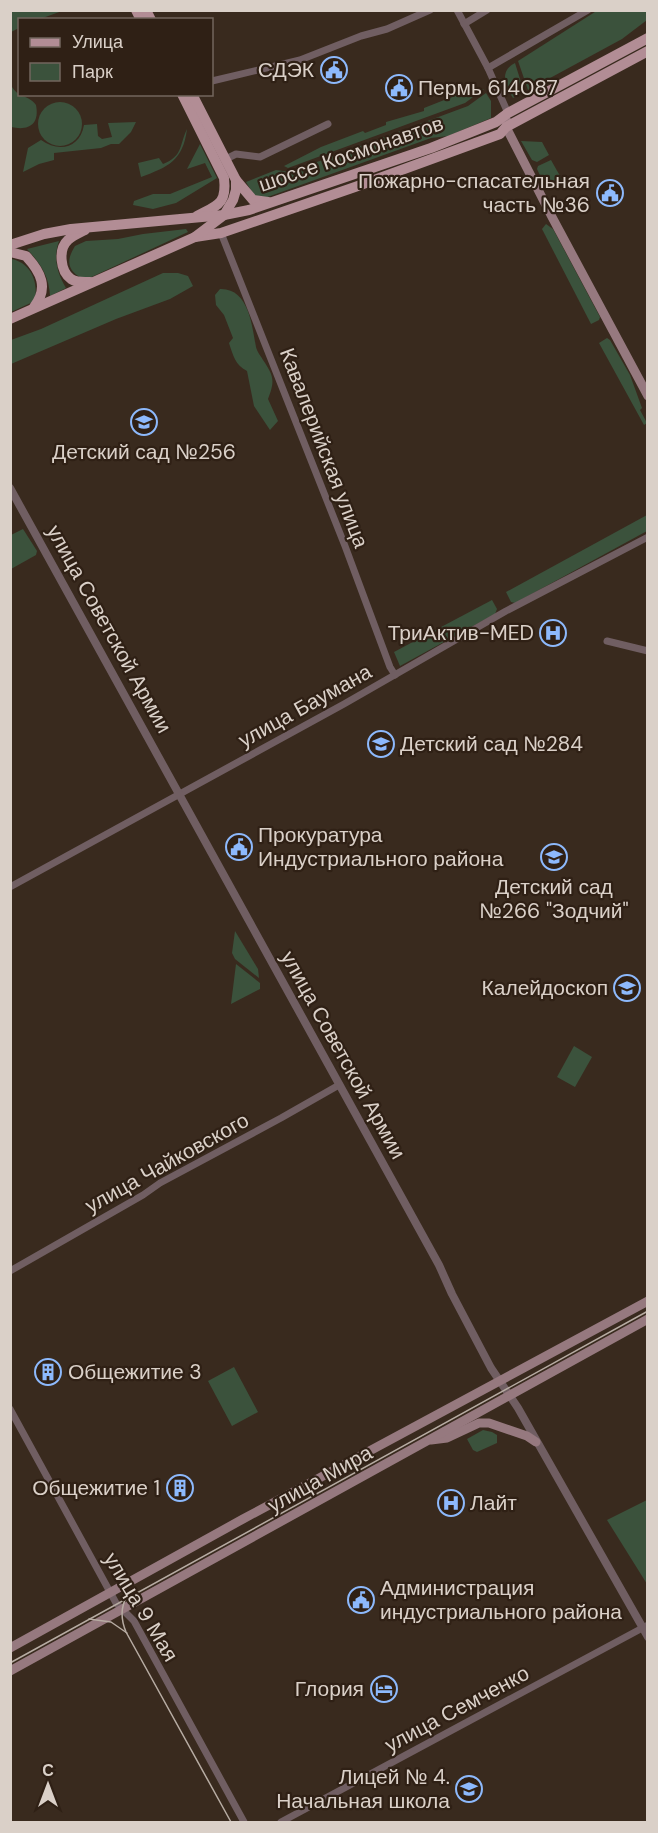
<svg xmlns="http://www.w3.org/2000/svg" width="658" height="1833" font-family="'DM Sans',sans-serif">
	<rect width="100%" height="100%" fill="#392a1e"/>
	<g fill="#3b523c">
		<path d="M598 10 647 11V20L622 39 528 90 518 61Z"/>
		<path d="M10 11 11 10 62 11 40 19 20 20 19 28 11 32Z"/>
		<path d="M515 63 524 92 513 98C505 86 499 71 515 63Z"/>
		<path d="M11 85C18 99 28 94 36 105 40 125 28 131 11 127Z"/>
		<path d="M481 89H484L465 103 288 168 284 166 321 147 363 131 365 133 386 125V122L424 111V108L467 91 470 95Z"/>
		<path d="M486 93 491 101V118L448 136 431 138 262 199 255 197 246 182 276 170 290 172 468 106Z"/>
		<circle cx="60" cy="124" r="22"/>
		<path d="M136 122 131 132 119 144H111L101 148 54 153V160L39 164 23 172 28 148 41 140C59 153 80 148 84 125L97 124 98 136 102 139 112 137 108 123Z"/>
		<path d="M187 129C183 161 168 167 141 177L138 163 159 158 163 164C183 156 179 146 187 129Z"/>
		<path d="M521 141 542 142 549 155 537 162 532 160Z"/>
		<path d="M200 144 217 178 176 203 153 209 133 205 134 201 153 194H170L212 177 205 163 187 169Z"/>
		<path d="M551 160 564 183 549 190 546 188 537 169 538 166Z"/>
		<path d="M546 224 553 229 600 317 599 320 591 324 542 229Z"/>
		<path d="M186 229 188 232 85 280C68 272 65 262 75 246L86 241 118 239 143 234Z"/>
		<path d="M59 241C53 258 57 273 66 288L50 296C49 276 41 264 27 249Z"/>
		<path d="M12 259C32 264 38 282 35 301L11 312Z"/>
		<path d="M163 273H178L188 276 193 286 170 299 116 319 11 364V340L41 329Z"/>
		<path d="M220 289C249 288 252 326 256 347 257 352 261 356 263 360 274 376 275 381 268 399L278 421 270 430 254 406 247 371C235 365 233 355 229 343L233 338 224 315 216 305 215 295Z"/>
		<path d="M607 338 610 340 630 375 642 408 640 410 647 423 644 425 599 343Z"/>
		<path d="M647 515V531L515 603 511 602 506 592Z"/>
		<path d="M23 529 37 551 36 555 11 569V535Z"/>
		<path d="M492 600 497 609 495 614 400 666 394 652Z"/>
		<path d="M235 931 258 969 259 978 235 959 232 953Z"/>
		<path d="M236 964 260 983V989L231 1004Z"/>
		<path d="M574 1046 592 1057 575 1087 557 1077Z"/>
		<path d="M234 1367 258 1412 232 1426 208 1381Z"/>
		<path d="M483 1430 492 1432 497 1435V1443L477 1452 473 1450 467 1439Z"/>
		<path d="M647 1500V1584L607 1520Z"/>
	</g>
	<g fill="none" stroke-linecap="round" stroke-linejoin="round">
		<g stroke="#705e62" stroke-width="7">
			<path d="M457 10 488 68 508 113"/>
			<path d="M464 24 487 10"/>
			<path d="M488 68 588 10"/>
			<path d="M212 81 300 60 361 36 387 29 430 10"/>
			<path d="M226 159 236 154 260 157 328 124"/>
			<path d="M221 233 345 546 390 667 395 675"/>
			<path d="M607 641 648 651"/>
			<path d="M10 887 344 704 506 611 648 537"/>
			<path d="M10 1271 143 1195 160 1183 281 1118 339 1085"/>
			<path d="M10 1409 116 1603 134 1621 244 1822"/>
			<path d="M281 1822 648 1625"/>
		</g>
		<path stroke="#705e62" stroke-width="8" d="M10 488 439 1265 452 1294 491 1368 518 1408 648 1637"/>
		<g stroke="#96797f" stroke-width="9">
			<path d="M507 121 506 127 552 217 648 396"/>
			<path d="M431 1440 447 1438 479 1423H489L527 1436 536 1442"/>
			<path d="M10 1648 243 1519 648 1301"/>
			<path d="M10 1671 648 1319"/>
		</g>
		<g stroke="#b28d95" stroke-width="10">
			<path d="M136 10 141 20"/>
			<path d="M146 10 151 20"/>
			<path d="M182 94 224 178C227 204 218 205 197 216"/>
			<path d="M192 94 236 180 253 200 268 202"/>
			<path d="M85 230C79 233 73 235 68 240 58 249 60 271 71 279 77 283 84 282 90 282"/>
			<path d="M195 237 221 233 355 187 500 134 506 127 648 51"/>
			<path d="M10 245 44 234 71 229 224 215 249 210 431 148 496 122 508 113 648 38"/>
			<path d="M10 252 26 256C41 272 49 288 34 307"/>
			<path d="M10 319 195 237 224 215 233 200 236 190V180"/>
		</g>
		<g stroke="#b7aca3" stroke-width="1.5">
			<path d="M127 1596C120 1608 121 1620 126 1632L231 1822"/>
			<path d="M89 1619 111 1622 127 1633"/>
			<path d="M10 1663 648 1311"/>
		</g>
	</g>
	<defs>
		<symbol id="civic-ring" viewBox="-11 -11 22 22"><circle r="9.5" fill="#2f2015" stroke="#8db9fc" stroke-width="1.5"/><path d="M-.6-6.5H3V-4.5H.6V-3L4-1V1h2V6H-6V1h2V-1L-.6-3ZM-1.2 2.5V6h2.4V2.5Z" fill="#8db9fc"/></symbol>
		<symbol id="school-ring" viewBox="-11 -11 22 22"><circle r="9.5" fill="#2f2015" stroke="#8db9fc" stroke-width="1.5"/><path d="M0-5L7-2L0 1L-7-2ZM-4 1L0 2.5L4 1V4Q0 6-4 4Z" fill="#8db9fc"/></symbol>
		<symbol id="hospital-ring" viewBox="-11 -11 22 22"><circle r="9.5" fill="#2f2015" stroke="#8db9fc" stroke-width="1.5"/><path d="M-5-5h3v3.5h4V-5h3V5h-3V1.5h-4V5h-3Z" fill="#8db9fc"/></symbol>
		<symbol id="building-ring" viewBox="-11 -11 22 22"><circle r="9.5" fill="#2f2015" stroke="#8db9fc" stroke-width="1.5"/><path d="M-4-6H4V6H1V3H-1V6H-4ZM-2.5-4.3h1.7v1.8h-1.7ZM.8-4.3h1.7v1.8H.8ZM-2.5-1h1.7V.8h-1.7ZM.8-1h1.7V.8H.8Z" fill="#8db9fc"/></symbol>
		<symbol id="hotel-ring" viewBox="-11 -11 22 22"><circle r="9.5" fill="#2f2015" stroke="#8db9fc" stroke-width="1.5"/><path d="M-6-4.5h1.5V1H6V5H4.5V3h-9V5H-6ZM-4 0a1.8 1.8 0 1 1 3.6 0ZM.5 0V-2.5h3Q6-2.5 6 0Z" fill="#8db9fc"/></symbol>
	</defs>
	<g fill-rule="evenodd">
		<use href="#civic-ring" x="319" y="55" width="30" height="30"/>
		<use href="#civic-ring" x="384" y="73" width="30" height="30"/>
		<use href="#civic-ring" x="595" y="178" width="30" height="30"/>
		<use href="#school-ring" x="129" y="407" width="30" height="30"/>
		<use href="#hospital-ring" x="538" y="618" width="30" height="30"/>
		<use href="#school-ring" x="366" y="729" width="30" height="30"/>
		<use href="#civic-ring" x="224" y="832" width="30" height="30"/>
		<use href="#school-ring" x="539" y="842" width="30" height="30"/>
		<use href="#school-ring" x="612" y="973" width="30" height="30"/>
		<use href="#building-ring" x="33" y="1357" width="30" height="30"/>
		<use href="#building-ring" x="165" y="1473" width="30" height="30"/>
		<use href="#hospital-ring" x="436" y="1488" width="30" height="30"/>
		<use href="#civic-ring" x="346" y="1585" width="30" height="30"/>
		<use href="#hotel-ring" x="369" y="1674" width="30" height="30"/>
		<use href="#school-ring" x="454" y="1774" width="30" height="30"/>
	</g>
	<g text-anchor="middle" stroke-width="4.5" stroke-linejoin="round" paint-order="stroke">
		<g font-size="21" fill="#dad0c8" stroke="#2f2015" text-anchor="end">
			<text x="314" y="77">СДЭК</text>
			<text x="418" y="95" text-anchor="start">Пермь 614087</text>
			<text x="590" y="188">Пожарно-спасательная<tspan x="590" dy="24">часть №36</tspan></text>
			<text x="144" y="459" text-anchor="middle">Детский сад №256</text>
			<text x="534" y="640">ТриАктив-MED</text>
			<text x="400" y="751" text-anchor="start">Детский сад №284</text>
			<text x="258" y="842" text-anchor="start">Прокуратура<tspan x="258" dy="24">Индустриального района</tspan></text>
			<text x="554" y="894" text-anchor="middle">Детский сад<tspan x="554" dy="24">№266 "Зодчий"</tspan></text>
			<text x="608" y="995">Калейдоскоп</text>
			<text x="68" y="1379" text-anchor="start">Общежитие 3</text>
			<text x="160" y="1495">Общежитие 1</text>
			<text x="470" y="1510" text-anchor="start">Лайт</text>
			<text x="380" y="1595" text-anchor="start">Администрация<tspan x="380" dy="24">индустриального района</tspan></text>
			<text x="364" y="1696">Глория</text>
			<text x="450" y="1784">Лицей № 4.<tspan x="450" dy="24">Начальная школа</tspan></text>
		</g>
		<g font-size="21" fill="#dad0c8" stroke="#2f2015">
			<text transform="translate(351 154) rotate(-19)" y="7">шоссе Космонавтов</text>
			<text transform="translate(324 448) rotate(69)" y="7">Кавалерийская улица</text>
			<text transform="translate(109 629) rotate(61)" y="7">улица Советской Армии</text>
			<text transform="translate(305 706) rotate(-29)" y="7">улица Баумана</text>
			<text transform="translate(343 1055) rotate(61)" y="7">улица Советской Армии</text>
			<text transform="translate(167 1163) rotate(-29)" y="7">улица Чайковского</text>
			<text transform="translate(320 1479) rotate(-29)" y="7">улица Мира</text>
			<text transform="translate(141 1607) rotate(59)" y="7">улица 9 Мая</text>
			<text transform="translate(457 1709) rotate(-28)" y="7">улица Семченко</text>
		</g>
	</g>
	<rect width="658" height="1833" fill="none" stroke="#dad0c8" stroke-width="24"/>
	<rect x="18" y="18" width="195" height="78" fill="#2f2015" stroke="#73665d" stroke-width="1.5"/>
	<rect x="30" y="38" width="30" height="9" fill="#b28d95" stroke="#73665d" stroke-width="1.5"/>
	<text x="72" y="48" font-size="18" fill="#dad0c8">Улица</text>
	<rect x="30" y="63" width="30" height="18" fill="#3b523c" stroke="#73665d" stroke-width="1.5"/>
	<text x="72" y="78" font-size="18" fill="#dad0c8">Парк</text>
	<g transform="translate(48 1785)" stroke="#2f2015" stroke-width="4.5" paint-order="stroke">
	<path d="M0-4.5L10 22L0 15L-10 22Z" fill="#dad0c8"/>
	<text y="-9" font-size="16" font-weight="bold" text-anchor="middle" fill="#dad0c8">С</text>
	</g>
</svg>
